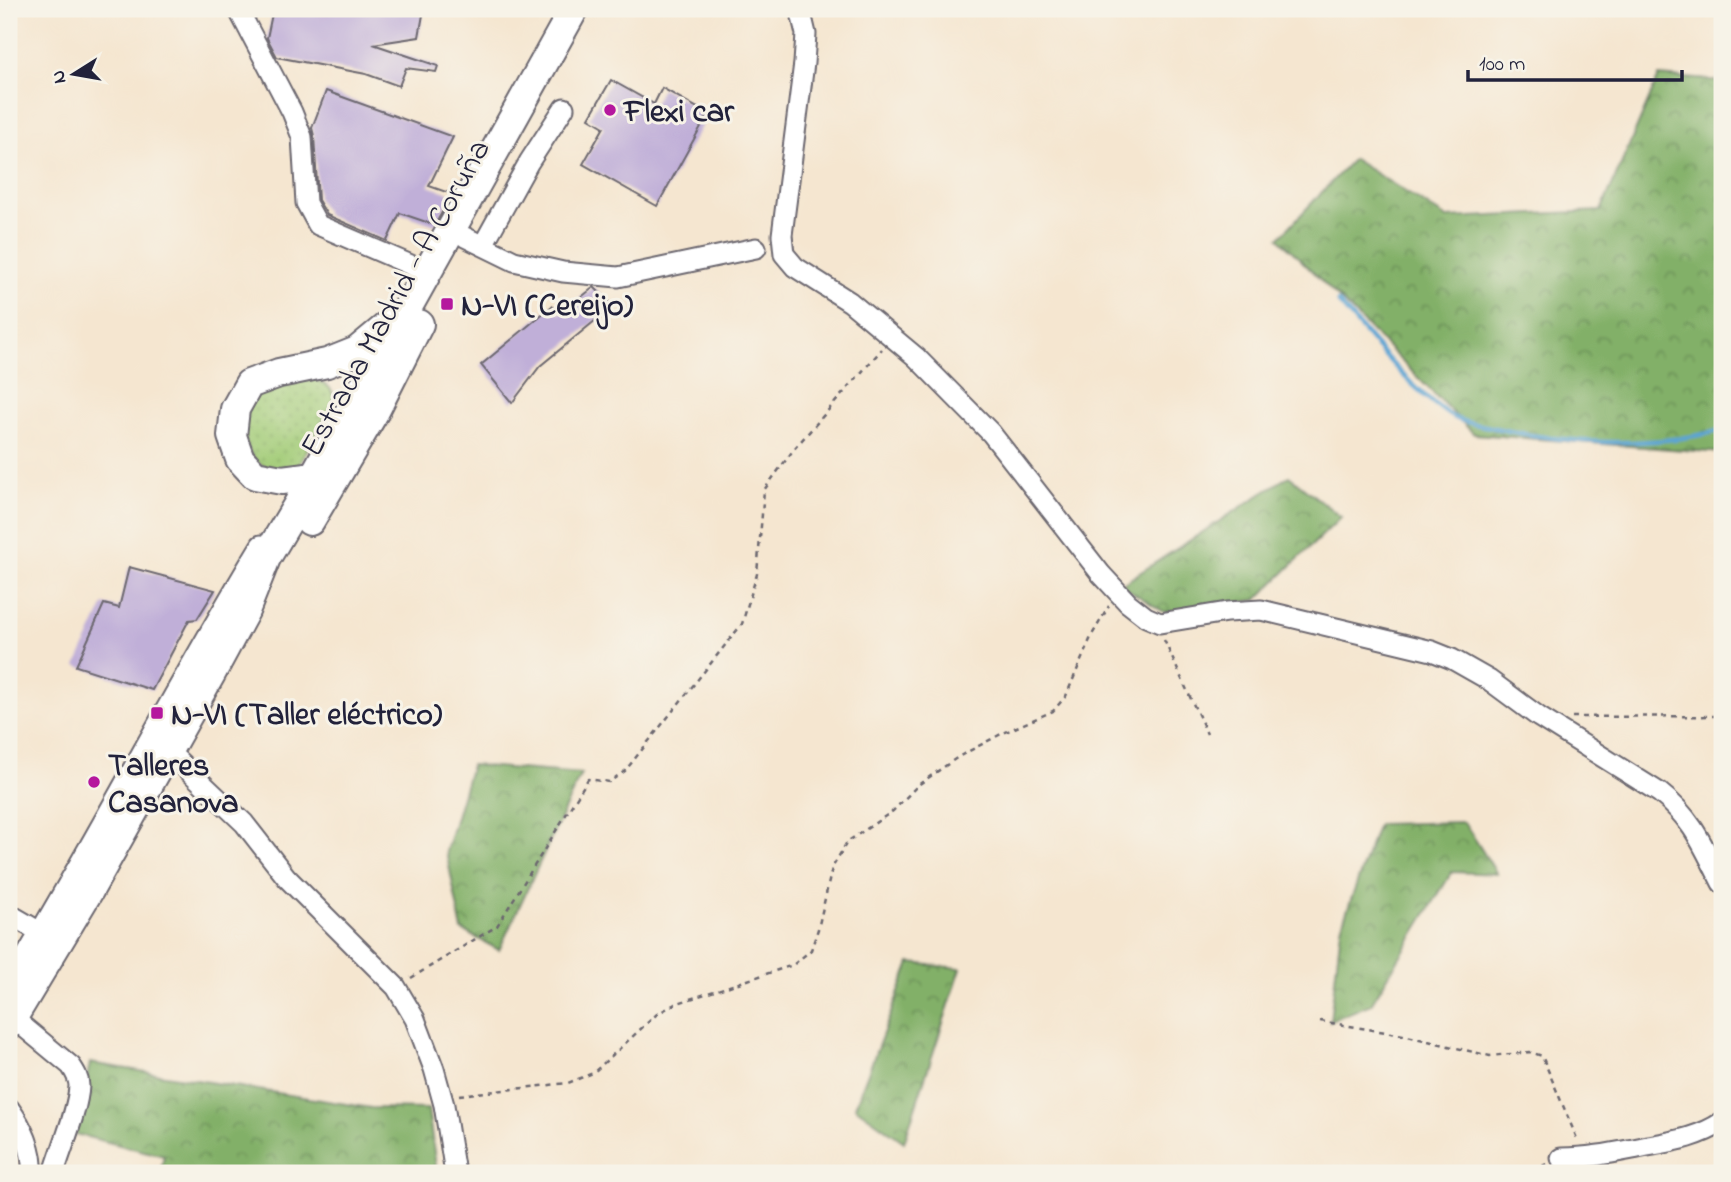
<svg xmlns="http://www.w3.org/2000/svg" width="1731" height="1182" font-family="'Indie Flower',sans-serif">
	<defs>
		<pattern id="grass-dots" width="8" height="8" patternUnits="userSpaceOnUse" patternTransform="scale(1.75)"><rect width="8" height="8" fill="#a3cc78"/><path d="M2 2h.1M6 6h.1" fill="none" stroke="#8caf69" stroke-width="1.8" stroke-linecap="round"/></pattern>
		<pattern id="forest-crowns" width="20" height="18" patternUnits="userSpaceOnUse" patternTransform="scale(1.75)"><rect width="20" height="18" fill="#82b068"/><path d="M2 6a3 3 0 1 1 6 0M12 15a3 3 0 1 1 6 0" fill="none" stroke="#6a8f57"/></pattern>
	</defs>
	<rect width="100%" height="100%" fill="#f7f3e8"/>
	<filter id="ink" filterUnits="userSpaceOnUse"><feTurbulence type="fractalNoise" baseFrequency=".0143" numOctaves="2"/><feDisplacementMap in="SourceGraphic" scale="14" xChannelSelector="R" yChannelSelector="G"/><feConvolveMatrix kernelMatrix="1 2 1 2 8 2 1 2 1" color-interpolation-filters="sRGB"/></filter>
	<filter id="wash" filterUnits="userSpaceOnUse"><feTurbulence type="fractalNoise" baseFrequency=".00686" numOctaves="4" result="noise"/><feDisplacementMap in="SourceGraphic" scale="28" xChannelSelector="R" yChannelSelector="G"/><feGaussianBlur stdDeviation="1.57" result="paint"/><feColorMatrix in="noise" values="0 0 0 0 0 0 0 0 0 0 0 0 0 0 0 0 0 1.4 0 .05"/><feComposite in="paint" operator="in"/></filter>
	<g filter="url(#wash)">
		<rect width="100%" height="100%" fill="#f5e6d0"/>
		<path fill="url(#grass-dots)" stroke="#62775a" stroke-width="2" d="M314 379C326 385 335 387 333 402L298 466C292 467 283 470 276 469 239 466 234 411 261 391 269 385 302 381 314 379Z"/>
		<g fill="url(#forest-crowns)" stroke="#526952" stroke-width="2">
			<path d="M1659 76 1722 81V453L1474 434 1279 238 1353 159 1447 218 1601 211Z"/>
			<path d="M1289 476 1341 517 1256 600 1164 612 1121 585Z"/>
			<path d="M471 765 581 774 499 950 462 930 446 851Z"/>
			<path d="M1464 822 1497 874 1452 872 1371 1004 1330 1021 1341 928 1378 824Z"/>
			<path d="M910 963 961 968 904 1142 855 1107Z"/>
			<path d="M90 1063 371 1108 428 1109 437 1173H160L164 1156 75 1134Z"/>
		</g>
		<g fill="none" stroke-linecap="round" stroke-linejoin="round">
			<path stroke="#5ca4d3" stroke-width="4.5" d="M1338 302C1371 339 1404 382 1445 412 1458 422 1474 424 1490 427 1564 444 1648 449 1722 430"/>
		</g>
		<g id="blocks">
			<g fill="#c0afd8">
				<path d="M273 9H424L419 37 373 44 438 66 436 72 406 68 399 86 366 74 277 57 267 38Z"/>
				<path d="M611 80 654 104 662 88 708 114 657 206 583 164 604 127 589 118Z"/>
				<path d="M326 91 453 137 429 186 452 194 435 225 400 213 387 241 327 215 318 200 314 136 312 128Z"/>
				<path d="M594 287 613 306 540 366 512 403 481 365 552 306 560 314Z"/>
				<path d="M129 567 215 590 197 619 189 620 152 690 76 666 104 604 119 608Z"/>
			</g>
		</g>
	</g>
	<g filter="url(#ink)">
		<use href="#blocks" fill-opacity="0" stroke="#6c676f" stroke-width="2"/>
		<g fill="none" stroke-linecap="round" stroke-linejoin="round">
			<defs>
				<g id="minor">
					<path d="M238 9 292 112 302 137 306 203 318 225 427 272"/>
					<path d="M800 9 806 34 804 63 782 235 784 254 795 267 850 302 916 357 991 433 1101 574 1128 603 1146 617 1160 623 1227 612 1261 610 1432 651 1452 659 1489 680 1539 717 1660 793C1693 819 1703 846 1722 883"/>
					<path d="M465 237 514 261 563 272 618 277 756 248"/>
					<path d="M483 245 529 162 564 108"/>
					<path d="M168 751 244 823 287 878 396 987 415 1019 434 1069 444 1105 455 1173"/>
					<path d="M9 914 40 932"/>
					<path d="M9 984C97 840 173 690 261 545"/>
					<path d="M13 1018 71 1066C75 1072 79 1078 79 1086 78 1110 61 1149 54 1173"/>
					<path d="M9 1108C22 1126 34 1151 32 1173"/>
					<path d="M1561 1158C1588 1158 1612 1153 1638 1148 1668 1142 1697 1139 1722 1122"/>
				</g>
				<g id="highway">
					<path d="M325 468 314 476 282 480 255 475 240 459 232 436 235 409 249 384 279 373 327 363 357 351 392 322"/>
					<path d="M310 521 375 411 419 324"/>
					<path d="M9 1024 90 889 211 674 245 611 266 558 297 506 574 9"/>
				</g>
			</defs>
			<use href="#minor" stroke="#6c676f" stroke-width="23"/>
			<use href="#highway" stroke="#6c676f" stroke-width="32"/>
			<g stroke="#6c676f" stroke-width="2.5" stroke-dasharray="5 5" stroke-linecap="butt">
				<path d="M1687 14V9"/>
				<path d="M1164 640 1207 734"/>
				<path d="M1572 717 1722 716"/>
				<path d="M411 978 497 926 588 779 609 782 625 771 742 624 757 574 764 490 794 449 882 349"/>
				<path d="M1320 1021 1403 1035 1490 1056 1530 1052 1542 1056 1578 1141"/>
				<path d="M459 1095 568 1083 593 1073 657 1014 675 1004 793 965 811 950 818 929 832 868 847 842 893 811 918 785 958 757 1001 734 1053 711 1066 696 1092 635 1109 606"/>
				<path d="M1524 1173 1547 1164"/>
			</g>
			<use href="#minor" stroke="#fff" stroke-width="19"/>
			<use href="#highway" stroke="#fff" stroke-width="28"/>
		</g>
	</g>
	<g fill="#b5179e" stroke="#f7f3e8" stroke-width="2.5">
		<circle cx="610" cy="110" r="7"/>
		<rect x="440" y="297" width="14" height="14" rx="3.5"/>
		<rect x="150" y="706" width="14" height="14" rx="3.5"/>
		<circle cx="94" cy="782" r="7"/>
	</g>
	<g text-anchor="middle" stroke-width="6" stroke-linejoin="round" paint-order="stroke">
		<g font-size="32" font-weight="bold" fill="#22223b" stroke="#f7f3e8" text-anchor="start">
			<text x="624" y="121">Flexi car</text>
			<text x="461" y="315">N-VI (Cereijo)</text>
			<text x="171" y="724">N-VI (Taller eléctrico)</text>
			<text x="108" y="775">Talleres<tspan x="108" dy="37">Casanova</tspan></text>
		</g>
		<g font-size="32" fill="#22223b" stroke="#f7f3e8">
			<text transform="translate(394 297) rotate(-61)" y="11">Estrada Madrid - A Coruña</text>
		</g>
	</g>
	<rect width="1731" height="1182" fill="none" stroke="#f7f3e8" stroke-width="35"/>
	<g transform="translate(74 74) rotate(259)" stroke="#f7f3e8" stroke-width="5" paint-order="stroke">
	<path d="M0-5L12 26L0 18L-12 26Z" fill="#22223b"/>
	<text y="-10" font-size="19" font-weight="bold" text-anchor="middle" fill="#22223b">N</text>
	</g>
	<path d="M1468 70v10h214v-10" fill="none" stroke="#22223b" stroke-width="3.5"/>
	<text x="1479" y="70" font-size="21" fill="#22223b" stroke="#f7f3e8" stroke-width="5" paint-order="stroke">100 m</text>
</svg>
